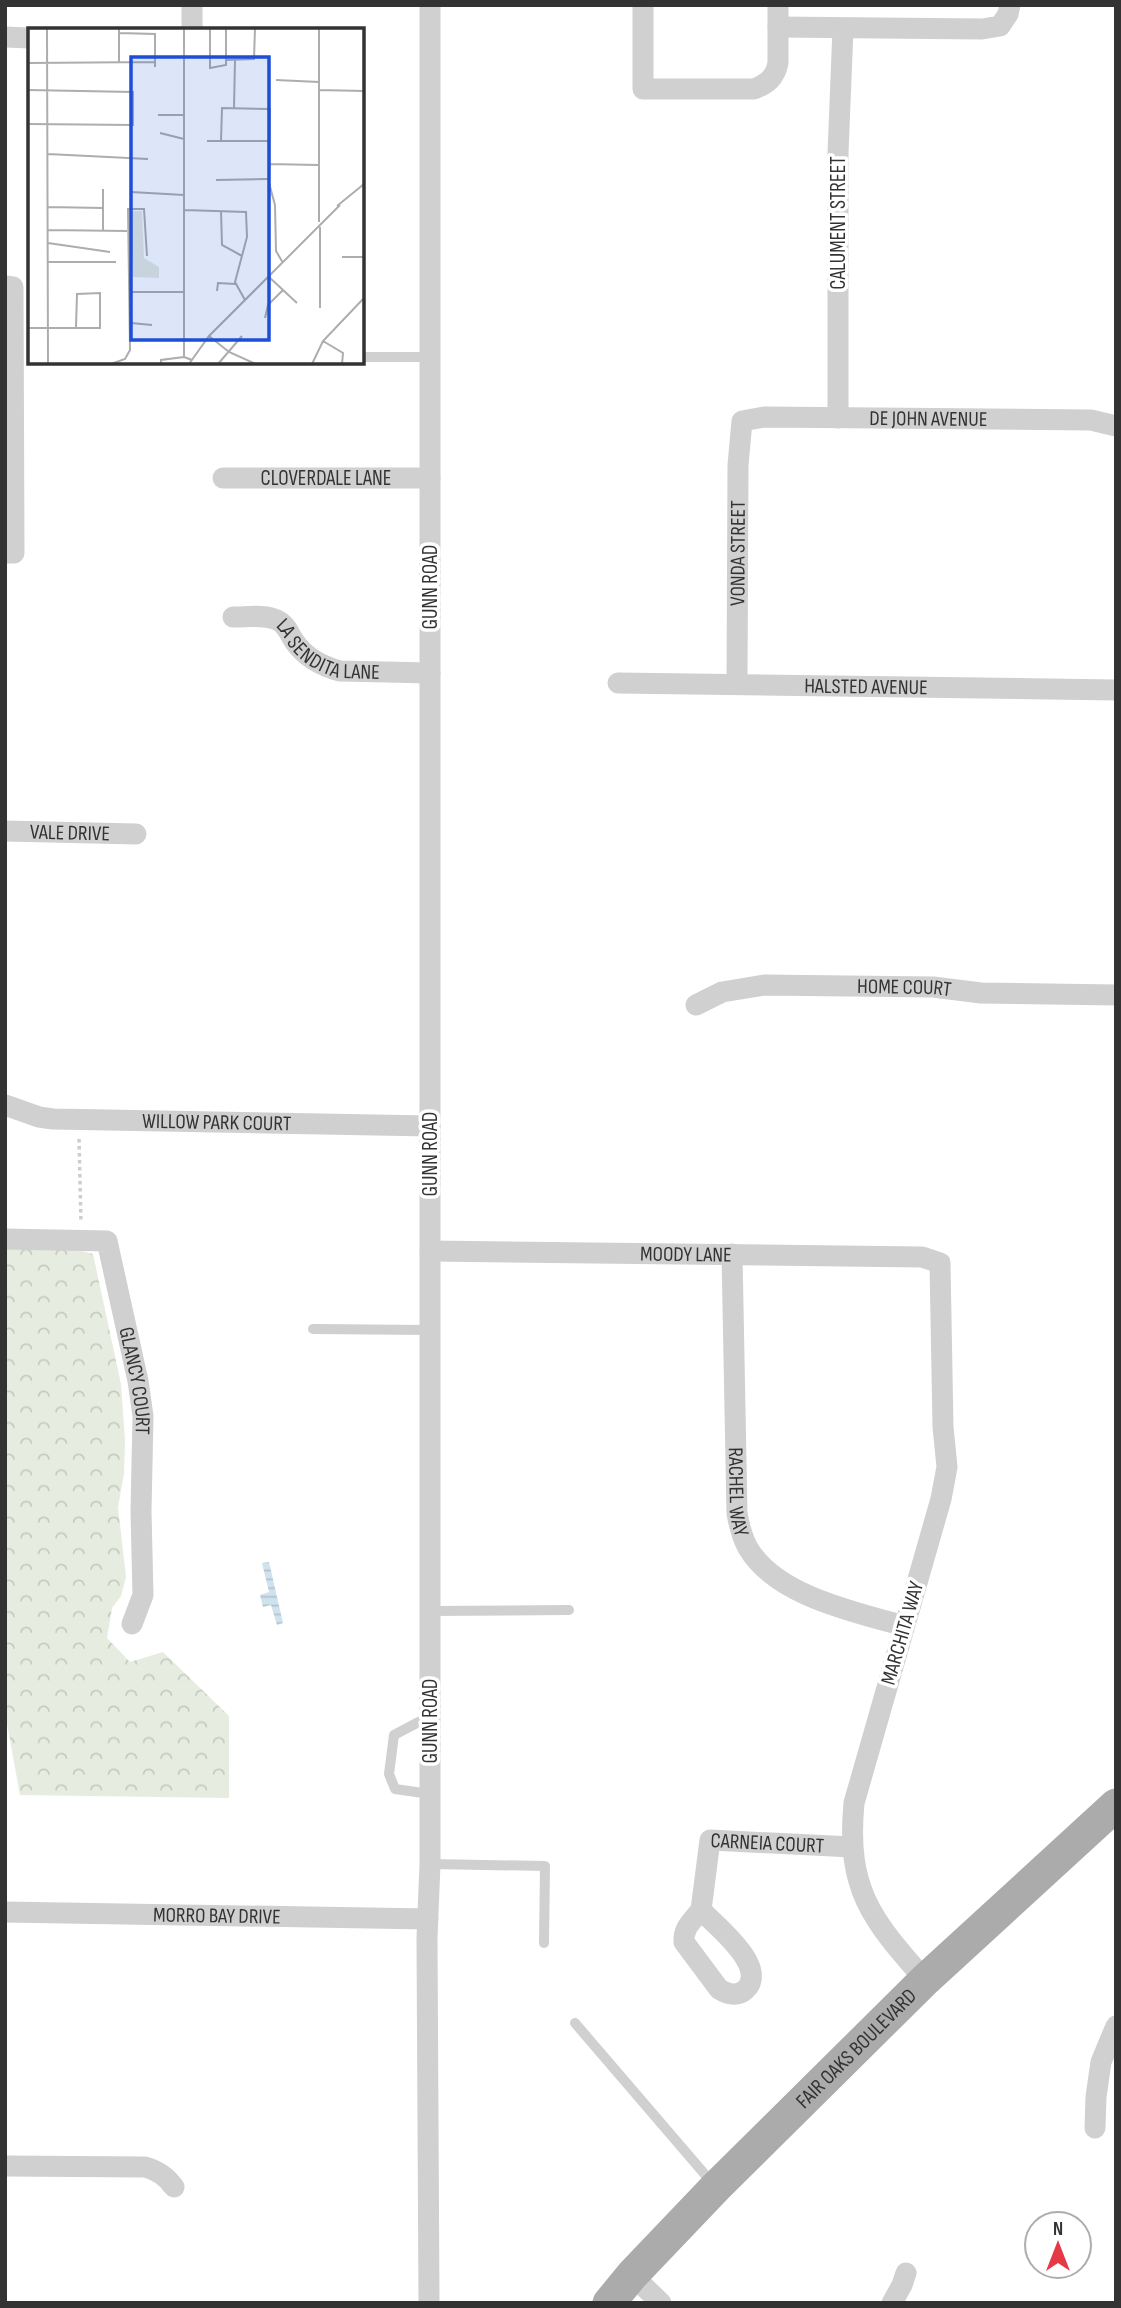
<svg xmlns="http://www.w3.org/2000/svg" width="1121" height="2308" font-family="'Sofia Sans Condensed',sans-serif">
	<defs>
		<pattern id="forest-crowns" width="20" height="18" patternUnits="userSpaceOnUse" patternTransform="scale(1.75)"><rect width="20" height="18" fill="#e6ecdf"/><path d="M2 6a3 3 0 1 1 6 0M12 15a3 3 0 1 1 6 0" fill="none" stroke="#c6cbc0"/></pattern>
		<pattern id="water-rules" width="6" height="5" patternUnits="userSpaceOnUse" patternTransform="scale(1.75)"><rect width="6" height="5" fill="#cfe2ee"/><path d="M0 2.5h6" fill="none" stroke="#b2c2cd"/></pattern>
	</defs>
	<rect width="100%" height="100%" fill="#fff"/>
	<path fill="url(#forest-crowns)" d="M22 1246 71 1248 93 1254 121 1384 125 1441 124 1474 118 1507 126 1577 121 1596 112 1608 107 1638 130 1662 163 1652 229 1716V1798L20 1795 5 1713V1250Z"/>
	<path fill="url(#water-rules)" d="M269 1562 283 1623 277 1625 271 1605 263 1607 260 1595 269 1592 262 1563Z"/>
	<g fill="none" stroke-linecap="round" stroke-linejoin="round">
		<path stroke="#cdcdcd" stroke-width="3.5" stroke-dasharray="3.5 3.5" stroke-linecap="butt" d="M79 1139 81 1223"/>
		<g stroke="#d0d0d0" stroke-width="10">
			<path d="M362 357H430"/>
			<path d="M313 1329 430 1330"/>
			<path d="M430 1611 569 1610"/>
			<path d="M430 1716 394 1735 389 1774 395 1789 430 1794"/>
			<path d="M430 1864 545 1866 544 1943"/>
			<path d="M575 2023 714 2185"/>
		</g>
		<g stroke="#d0d0d0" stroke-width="21">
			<path d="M192 5V30"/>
			<path d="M643 5V89H754C767 84 775 78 778 63V5"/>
			<path d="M778 27 982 29 1000 26 1008 14 1010 5"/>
			<path d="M5 37 30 38"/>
			<path d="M5 286 13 287 14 553H5"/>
			<path d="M838 418V153L843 29"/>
			<path id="s1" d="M223 478H430"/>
			<path id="s2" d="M233 617C247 617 265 614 277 620 286 624 289 633 294 641 305 657 321 666 340 671L430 673"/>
			<path id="s3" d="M618 683 1116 690"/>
			<path id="s4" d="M737 684 738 465 742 421 764 417 1091 420 1116 426"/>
			<path id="s5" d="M5 831 136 834"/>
			<path id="s6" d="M696 1005 722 992 764 985 933 987 981 993 1116 995"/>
			<path id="s7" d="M5 1105 39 1117 53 1119 430 1126"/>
			<path id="s8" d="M5 1239 107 1241 138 1381 143 1416 141 1511 143 1595 132 1624"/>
			<path id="s9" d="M430 1251 922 1257 940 1263 943 1427 947 1467 941 1499 854 1803C846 1889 871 1919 925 1980"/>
			<path id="s10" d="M732 1254 737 1513C739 1525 742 1537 748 1548 776 1596 855 1612 904 1626"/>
			<path d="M701 1910C716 1926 770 1968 745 1990 737 1997 727 1994 719 1989L684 1942C683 1928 692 1921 701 1910Z"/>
			<path id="s11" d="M701 1910 710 1840 852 1847"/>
			<path id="s12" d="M5 1912 428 1919"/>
			<path d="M1095 2128 1096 2097 1101 2062 1116 2026"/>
			<path d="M5 2166 145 2167C158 2171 166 2176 174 2187"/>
			<path d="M632 2275 661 2303"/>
			<path d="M429 2303 427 1938 430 1864V5"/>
			<path d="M892 2303 902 2285 906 2273"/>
		</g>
		<path stroke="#ababab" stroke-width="33" id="s13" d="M609 2303 632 2275 716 2187 925 1980 1116 1805"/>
	</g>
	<g text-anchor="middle" stroke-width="7" stroke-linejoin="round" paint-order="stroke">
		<g font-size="21" fill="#333" stroke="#fff">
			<text transform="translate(838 223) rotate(-90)" y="7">CALUMENT STREET</text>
			<text dy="7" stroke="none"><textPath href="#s4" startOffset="450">DE JOHN AVENUE</textPath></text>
			<text dy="7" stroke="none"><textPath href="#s1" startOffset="103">CLOVERDALE LANE</textPath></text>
			<text dy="7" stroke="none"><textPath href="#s4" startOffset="131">VONDA STREET</textPath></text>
			<text transform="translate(430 587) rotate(-90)" y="7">GUNN ROAD</text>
			<text dy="7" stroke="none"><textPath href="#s2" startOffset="108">LA SENDITA LANE</textPath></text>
			<text dy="7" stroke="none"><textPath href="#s3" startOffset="248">HALSTED AVENUE</textPath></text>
			<text dy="7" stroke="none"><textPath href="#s5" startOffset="65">VALE DRIVE</textPath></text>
			<text dy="7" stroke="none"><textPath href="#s6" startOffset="212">HOME COURT</textPath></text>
			<text dy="7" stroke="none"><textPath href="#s7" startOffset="214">WILLOW PARK COURT</textPath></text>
			<text transform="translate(430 1154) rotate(-90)" y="7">GUNN ROAD</text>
			<text dy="7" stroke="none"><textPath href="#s9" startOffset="256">MOODY LANE</textPath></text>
			<text dy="7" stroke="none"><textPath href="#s8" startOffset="245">GLANCY COURT</textPath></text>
			<text dy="7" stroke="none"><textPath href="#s10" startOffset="238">RACHEL WAY</textPath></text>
			<text transform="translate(902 1633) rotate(-74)" y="7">MARCHITA WAY</text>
			<text transform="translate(430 1721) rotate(-90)" y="7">GUNN ROAD</text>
			<text dy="7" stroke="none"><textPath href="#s11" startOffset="128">CARNEIA COURT</textPath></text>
			<text dy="7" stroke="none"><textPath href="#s12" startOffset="212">MORRO BAY DRIVE</textPath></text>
			<text dy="7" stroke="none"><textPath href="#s13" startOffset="355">FAIR OAKS BOULEVARD</textPath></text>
		</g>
	</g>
	<g transform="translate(28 28)">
		<rect width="336" height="336" fill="#fff"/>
		<path d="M102 183H114L116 230 131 239V250L105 249Z" fill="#e6ecdf"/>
		<path fill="none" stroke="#adadad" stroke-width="2" d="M19 0 20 336M91 0V34M156 0V329L164 332M182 0V40L198 37V0M291 0V194M91 5 127 6V39M198 32 226 31 227 0M0 35 127 34M248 52 291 54M0 62 105 64V97L0 96M291 62 336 63M206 80 207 32M130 87H156M132 105 156 111M179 113H241M193 113 194 80 242 81 241 155 247 177 248 223 255 235M20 126 120 131M241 136 290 137M188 152 240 151M103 164 156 167M309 178 336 156M20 179 75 180M156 182 218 184 219 209 207 254 217 272M193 183 194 217 214 228M292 199V280M20 202 99 203M75 203V161M20 215 82 224M314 229H336M20 234H88M241 249 269 275M189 263 190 255 208 256M102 264H156M237 290 240 277 255 262M103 295 124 297M0 300H72V265L49 266 48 299M181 308 201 324 228 336M295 313 315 325 314 336M83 336 97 331 102 322 100 181H116L119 228M133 336V332L156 329M161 336 181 308 312 177M190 336 214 308M284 336 295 313 336 270"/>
		<path fill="#1d4ed8" fill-opacity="0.15" stroke="#1d4ed8" stroke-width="3.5" d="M103 29H241V312H103Z"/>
		<rect width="336" height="336" fill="none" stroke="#333" stroke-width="3.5"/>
	</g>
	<rect width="1121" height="2308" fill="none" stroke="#333333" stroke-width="14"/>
	<g transform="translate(1058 2245)"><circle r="33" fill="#ffffff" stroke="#adadad" stroke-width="2"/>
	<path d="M0-5L12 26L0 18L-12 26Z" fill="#e63946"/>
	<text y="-10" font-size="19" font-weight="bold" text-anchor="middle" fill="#333333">N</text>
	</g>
</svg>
